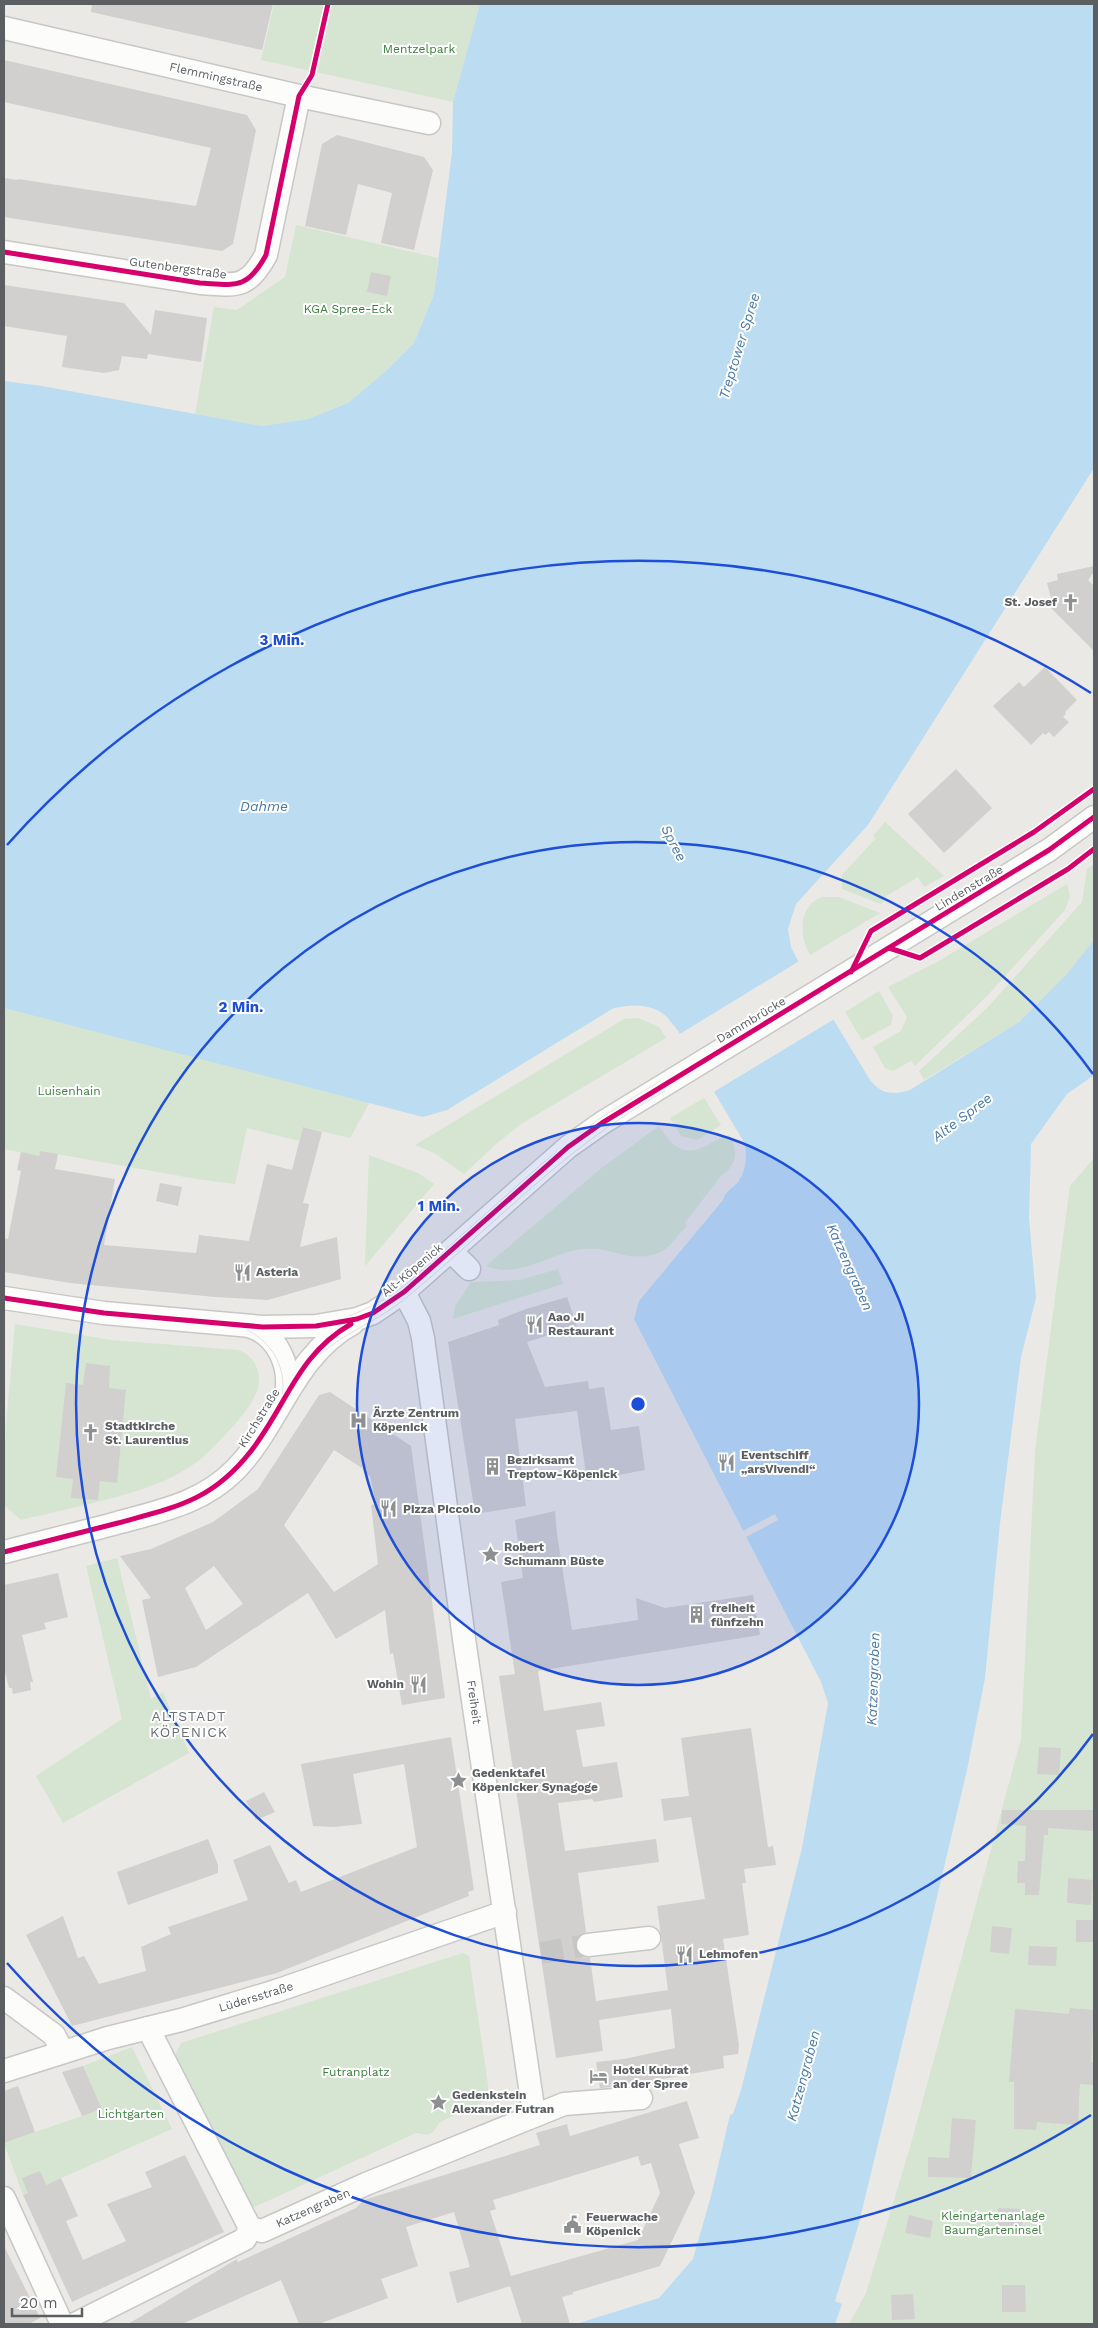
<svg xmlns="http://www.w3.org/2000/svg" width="1098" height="2328" font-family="'Work Sans',sans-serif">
	<rect width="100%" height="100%" fill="#eae9e5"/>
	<g fill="#d5e5d1">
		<path d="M274 4H480L453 102 261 60Z"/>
		<path d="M296 225 438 258 434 294 414 343 386 371 348 403 308 419 262 426 195 414 214 307 237 310 285 277Z"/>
		<path d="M885 822 944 876 924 887 918 877 883 898 885 900 881 904 842 889V875L876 838 873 836Z"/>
		<path d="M1094 864V940L1068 974 1019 1022 924 1080 919 1071 987 1008 1082 902 1087 869Z"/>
		<path d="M1067 884 1070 896 1065 910 987 996 915 1066 911 1061 893 1071 885 1068 873 1047 901 1031 907 1017 888 987 937 962Z"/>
		<path d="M822 897H839L880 913 810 955C799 936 798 906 822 897Z"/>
		<path d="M879 991 893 1016 891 1025 862 1040 845 1012Z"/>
		<path d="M4 1008 370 1102 350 1138 303 1127 299 1141 247 1128 235 1184 197 1179 40 1151 39 1156 4 1149Z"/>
		<path d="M638 1018 659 1027 666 1038 521 1124 496 1144 464 1174 434 1153 415 1145 624 1019Z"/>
		<path d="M704 1098 721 1125 697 1140 681 1136 670 1118Z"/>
		<path d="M659 1126C674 1149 685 1158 711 1143 717 1140 722 1136 729 1135 739 1151 737 1166 721 1176L685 1223 687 1226C679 1234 669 1249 659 1253 627 1264 613 1246 584 1249 552 1252 518 1280 486 1266L600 1169Z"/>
		<path d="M369 1155 418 1173 434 1184 365 1266Z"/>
		<path d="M1094 1158V2324H849L866 2293 910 2147 1021 1739 1035 1451 1057 1282 1070 1186Z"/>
		<path d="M558 1269 563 1284 453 1319 455 1306 471 1282 519 1280Z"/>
		<path d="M15 1324 111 1340 238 1350C251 1354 258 1365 259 1378 260 1395 245 1412 235 1424 221 1439 208 1455 191 1466 149 1495 71 1507 21 1520L4 1505V1448Z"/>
		<path d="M117 1558 151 1699 163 1692 189 1753 63 1823 36 1776 122 1719 86 1566Z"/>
		<path d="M463 1953 469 1956 489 2091 483 2102 440 2122 433 2132 428 2135 416 2133 250 2209 174 2058 181 2043Z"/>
		<path d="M132 2047 172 2129 23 2195 4 2143 102 2109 83 2066Z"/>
	</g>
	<path fill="#bcdcf2" d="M480 4H1094V468L868 825 796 904 788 929 791 947 798 961 870 1080C882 1095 893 1095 910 1090L1019 1022 1067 974 1094 940V1075L1067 1094 1031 1144 1029 1218 1036 1298 1021 1357 1000 1523 985 1678 967 1770 906 2028 858 2227 835 2301 842 2304 835 2324H576L659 2298 693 2259 711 2196 730 2115 733 2114 741 2090 802 1848 828 1703 821 1682 634 1319 639 1301 723 1200C726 1190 731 1190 738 1182 746 1171 747 1157 745 1144L678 1031C674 1026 670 1020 666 1016 651 1003 628 1004 612 1009L447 1110 423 1117 4 1008V381L42 386 262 426 308 419 348 403 386 371 414 343 434 294 452 152 453 102Z"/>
	<g fill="#eae9e5">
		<path d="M801 960 836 1018 712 1093 678 1035Z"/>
		<path d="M775 1514 778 1520 746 1537 743 1531Z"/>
	</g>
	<g fill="#d1d0ce" fill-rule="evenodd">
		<path d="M92 4H273L262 50 91 12Z"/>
		<path d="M4 60 247 115 256 130 233 244 222 251 4 217V178L18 180V179L196 206 211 148 4 102Z"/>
		<path d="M337 135 424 157 433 170 414 250 381 243 392 193 358 184 346 235 305 226 322 144Z"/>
		<path d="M371 272 391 276 387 296 367 292Z"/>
		<path d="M4 285 124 303 151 335 155 310 207 318 201 362 148 354 147 359 122 356 119 370 104 373 62 367 67 336 4 326Z"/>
		<path d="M1094 566V572L1088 580 1094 586V651L1046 603 1051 598 1047 583 1058 580 1057 574Z"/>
		<path d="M1045 667 1077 700 1065 712 1066 714 1063 717 1069 722 1054 737 1049 732 1045 735 1043 733 1031 745 993 706 1019 682 1024 687Z"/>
		<path d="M956 769 992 808 944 853 908 814Z"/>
		<path d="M303 1127 322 1132 303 1203 309 1204 300 1247 337 1237 341 1279 268 1300 215 1297 70 1283 4 1272V1238L8 1239 21 1171 17 1170 21 1152 39 1156 40 1151 58 1154 55 1169 115 1179 104 1245 196 1253 199 1235 249 1241 267 1164 292 1170Z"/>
		<path d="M160 1183 182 1187 178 1206 156 1201Z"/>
		<path d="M567 1297 577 1326 527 1342 545 1387 588 1381 589 1389 604 1387 611 1430 639 1426 645 1470 587 1481 577 1411 515 1419 526 1506 475 1514 448 1342 499 1325 498 1320 526 1309Z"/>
		<path d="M86 1363 110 1366 109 1388 126 1390 117 1483 100 1481 98 1500 71 1498 73 1479 56 1477 66 1383 83 1385Z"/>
		<path d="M330 1392 411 1446 445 1698 402 1705 393 1653 390 1654 385 1610 336 1639 308 1593 196 1667 158 1677 142 1600 151 1598 120 1556 151 1549 213 1522 258 1489 319 1395ZM334 1450 365 1470 364 1472 370 1476 376 1504 371 1505 378 1564 334 1592 284 1525ZM214 1566 243 1604 206 1630 185 1588Z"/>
		<path d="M555 1511 557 1534 572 1630 638 1620 636 1598 665 1608 753 1595 760 1635 538 1671 544 1711 601 1702 605 1726 576 1730 583 1767 617 1762 623 1797 594 1802 592 1799 558 1803 565 1851 656 1839 659 1862 578 1873 586 1932 576 1939 575 1947 582 1957 590 1958 596 2001 668 1990 657 1906 705 1899 691 1817 664 1821 661 1799 689 1796 681 1738 751 1728 768 1847 773 1846 776 1865 744 1869 746 1883H742L749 1935 723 1939 739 2045 738 2054 723 2056 724 2068 623 2086 600 2088 596 2062 624 2059 675 2048 671 2009 599 2020 603 2051 556 2058 499 1676 515 1674 501 1582 523 1578 515 1520Z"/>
		<path d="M58 1573 68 1617 44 1623 46 1629 22 1635 33 1682H30L31 1690 13 1694 12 1688H9L4 1668V1585Z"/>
		<path d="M451 1737 474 1890 468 1892 469 1896 277 1973 72 2026 26 1935 63 1916 78 1958 84 1956 99 1984 146 1971 141 1947 171 1934 168 1927 248 1900 233 1860 270 1845 289 1883 296 1880 301 1892 417 1847 404 1764 353 1774 362 1824 334 1827 313 1826 301 1764Z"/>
		<path d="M1039 1747 1061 1748 1059 1775 1037 1774Z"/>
		<path d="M264 1792 275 1812 256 1820 246 1801Z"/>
		<path d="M1002 1810H1094L1093 1831 1048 1828V1835H1044L1039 1895H1025V1883H1017L1018 1861H1025L1026 1826 1001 1824Z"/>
		<path d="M208 1839 218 1865V1873L128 1905 117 1872Z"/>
		<path d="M1068 1878 1093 1880 1091 1905 1067 1903Z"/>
		<rect x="1076" y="1920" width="18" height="22"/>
		<path d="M992 1926 1012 1928 1009 1954 990 1952Z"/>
		<path d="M1029 1946 1057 1947 1056 1966 1028 1965Z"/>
		<path d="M1070 2008 1094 2010 1091 2062H1094V2085L1080 2084 1078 2125 1037 2122 1036 2130 1014 2129V2082H1009L1015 2009 1069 2014Z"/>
		<path d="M83 2066 102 2109 82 2116 62 2072Z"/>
		<path d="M18 2086 35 2132 4 2143V2091Z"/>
		<path d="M687 2101 699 2138 679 2144 695 2193 660 2266 573 2292V2294L562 2297 570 2324H522L510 2286 457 2303 449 2272 470 2267 454 2212 406 2227 418 2266 381 2279 388 2298 319 2324H299L281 2280 182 2324H128L237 2259 238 2262 356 2208 364 2200 540 2145 536 2133 567 2124 570 2136ZM638 2156 641 2166 651 2163 660 2193 638 2240 511 2276 490 2211 496 2209 493 2200Z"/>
		<path d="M952 2118 976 2120 971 2178 928 2177V2157L949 2158Z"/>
		<path d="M185 2155 224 2232 72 2302 23 2195 28 2193 22 2178 40 2171 46 2185 61 2178 78 2216 66 2221 83 2260 126 2241 107 2204 152 2187 145 2172Z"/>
		<path d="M998 2208 1023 2209 1022 2229 998 2228Z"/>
		<path d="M909 2215 933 2221 930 2238 905 2233Z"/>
		<path d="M4 2246 40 2318 29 2324H4Z"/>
		<path d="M1002 2285H1025L1026 2312H1002Z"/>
		<path d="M913 2294 915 2319 892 2320 891 2295Z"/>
	</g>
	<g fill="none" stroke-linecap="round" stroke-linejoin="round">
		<path stroke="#c6c6c4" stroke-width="22" stroke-dasharray="22 11" stroke-linecap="butt" d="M541 1953 588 1945"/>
		<defs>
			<g id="minor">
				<path d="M4 28 299 96 429 123"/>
				<path d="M4 252 200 283C236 285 247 290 266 255L299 96"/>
				<path d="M451 1251 469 1269"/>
				<path d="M404 1292 419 1321 423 1338 465 1646 534 2114"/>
				<path d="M4 1298 104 1313 263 1327 316 1326 357 1319 373 1313 404 1292 568 1147 602 1123 1049 850 1094 817"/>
				<path d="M249 1326C278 1335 291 1366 286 1394"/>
				<path d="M4 1552C42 1542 80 1533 117 1523 161 1511 203 1503 236 1469 280 1423 293 1356 353 1323"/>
				<path d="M588 1945 649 1938"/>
				<path d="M4 1998 54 2035 63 2052"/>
				<path d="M148 2028 250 2228"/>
				<path d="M4 2071 108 2038 181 2020 276 1991 505 1912"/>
				<path d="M4 2198 62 2324"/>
				<path d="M250 2228 262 2231 366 2184 564 2104 641 2098"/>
				<path d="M75 2324 245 2239 250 2228"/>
			</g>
		</defs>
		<use href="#minor" stroke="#c7c7c7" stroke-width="25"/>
		<use href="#minor" stroke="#fcfcfb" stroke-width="22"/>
		<g stroke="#e2e1e1" stroke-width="1">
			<path d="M4 1298C81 1311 159 1321 238 1325 264 1326 290 1330 317 1325 350 1319 376 1305 403 1287L544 1162 599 1119 660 1081"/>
			<path d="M243 1328C273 1341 289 1370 281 1402"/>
			<path d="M4 1553C69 1530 152 1528 210 1490 242 1470 262 1441 280 1409 290 1393 299 1375 313 1361 340 1334 377 1322 406 1298 491 1228 567 1145 665 1091"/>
		</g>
		<defs>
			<g id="cycleway">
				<path d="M4 252 200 283C236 285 247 290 266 255L299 96 312 75 328 4"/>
				<path d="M889 948 920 958 1068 869 1094 849"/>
				<path d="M851 972 871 931 1034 832 1094 789"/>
				<path d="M4 1298 104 1313 263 1327 316 1326 357 1319 373 1313 404 1292 568 1147 602 1123 1049 850 1094 817"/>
				<path d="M4 1552C42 1542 80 1533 118 1523 176 1507 212 1501 251 1451 287 1405 297 1355 351 1324"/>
			</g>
		</defs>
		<use href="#cycleway" stroke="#fff" stroke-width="8"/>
		<use href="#cycleway" stroke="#d6006c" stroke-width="5"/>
	</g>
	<circle cx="638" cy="1404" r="281" fill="#1d4ed8" fill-opacity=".12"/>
	<g fill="none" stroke="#1d4ed8" stroke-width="2.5">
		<circle cx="638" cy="1404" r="281"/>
		<path d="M1093 1734A562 562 0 1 1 1093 1074"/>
		<path d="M1091 2115A843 843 0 0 1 7 1963M7 845A843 843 0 0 1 1091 693"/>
	</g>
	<defs>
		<symbol id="church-bare" viewBox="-9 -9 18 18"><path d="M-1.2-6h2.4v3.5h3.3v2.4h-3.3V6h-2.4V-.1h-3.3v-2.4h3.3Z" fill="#8d8f90" stroke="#fff" stroke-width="2.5" paint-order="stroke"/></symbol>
		<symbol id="restaurant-bare" viewBox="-9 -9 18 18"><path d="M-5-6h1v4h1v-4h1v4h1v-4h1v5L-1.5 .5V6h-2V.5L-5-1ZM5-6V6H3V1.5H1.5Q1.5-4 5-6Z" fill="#8d8f90" stroke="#fff" stroke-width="2.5" paint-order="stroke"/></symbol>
		<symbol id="hospital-bare" viewBox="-9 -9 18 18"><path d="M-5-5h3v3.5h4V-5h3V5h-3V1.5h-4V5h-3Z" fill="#8d8f90" stroke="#fff" stroke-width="2.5" paint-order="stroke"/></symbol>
		<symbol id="building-bare" viewBox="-9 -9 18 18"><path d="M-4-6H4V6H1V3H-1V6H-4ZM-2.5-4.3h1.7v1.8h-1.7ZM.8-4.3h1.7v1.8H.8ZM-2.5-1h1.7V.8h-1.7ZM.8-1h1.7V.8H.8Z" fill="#8d8f90" stroke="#fff" stroke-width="2.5" paint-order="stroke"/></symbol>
		<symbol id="sight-bare" viewBox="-9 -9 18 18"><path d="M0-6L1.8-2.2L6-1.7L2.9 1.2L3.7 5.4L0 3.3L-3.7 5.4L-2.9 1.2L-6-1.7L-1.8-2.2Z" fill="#8d8f90" stroke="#fff" stroke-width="2.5" paint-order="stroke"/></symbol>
		<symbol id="hotel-bare" viewBox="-9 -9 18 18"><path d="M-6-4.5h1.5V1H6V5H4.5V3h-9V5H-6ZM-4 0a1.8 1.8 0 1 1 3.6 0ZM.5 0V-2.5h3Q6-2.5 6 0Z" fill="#8d8f90" stroke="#fff" stroke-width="2.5" paint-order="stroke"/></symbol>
		<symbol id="civic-bare" viewBox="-9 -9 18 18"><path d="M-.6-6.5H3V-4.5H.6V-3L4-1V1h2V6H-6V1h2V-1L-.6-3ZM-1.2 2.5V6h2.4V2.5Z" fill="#8d8f90" stroke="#fff" stroke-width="2.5" paint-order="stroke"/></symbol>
	</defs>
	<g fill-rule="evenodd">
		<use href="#church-bare" x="1058" y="590" width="25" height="25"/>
		<use href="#restaurant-bare" x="230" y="1260" width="25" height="25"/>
		<use href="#restaurant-bare" x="522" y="1312" width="25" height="25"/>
		<use href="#hospital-bare" x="346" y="1408" width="25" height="25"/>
		<use href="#church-bare" x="78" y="1420" width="25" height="25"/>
		<use href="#restaurant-bare" x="714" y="1450" width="25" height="25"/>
		<use href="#building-bare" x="480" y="1454" width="25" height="25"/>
		<use href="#restaurant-bare" x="376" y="1496" width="25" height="25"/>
		<use href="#sight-bare" x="478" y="1542" width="25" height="25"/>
		<use href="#building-bare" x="684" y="1602" width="25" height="25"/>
		<use href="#restaurant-bare" x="406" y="1672" width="25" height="25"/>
		<use href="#sight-bare" x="446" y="1768" width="25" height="25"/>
		<use href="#restaurant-bare" x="672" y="1942" width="25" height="25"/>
		<use href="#hotel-bare" x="586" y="2064" width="25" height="25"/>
		<use href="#sight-bare" x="426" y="2090" width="25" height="25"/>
		<use href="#civic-bare" x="560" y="2212" width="25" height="25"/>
	</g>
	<g text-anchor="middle" stroke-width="4" stroke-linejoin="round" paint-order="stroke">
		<g font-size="12" fill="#3c803d" stroke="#fff">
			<text x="419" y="53">Mentzelpark</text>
			<text x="348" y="313">KGA Spree-Eck</text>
			<text x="69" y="1095">Luisenhain</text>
			<text x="356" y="2076">Futranplatz</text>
			<text x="131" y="2118">Lichtgarten</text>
			<text x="993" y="2220">Kleingartenanlage<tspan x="993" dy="14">Baumgarteninsel</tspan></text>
		</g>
		<g font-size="12" fill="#5b5f62" stroke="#fff">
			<text transform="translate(216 77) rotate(13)" y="4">Flemmingstraße</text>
			<text transform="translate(178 268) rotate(8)" y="4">Gutenbergstraße</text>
			<text transform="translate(969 888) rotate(-31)" y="4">Lindenstraße</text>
			<text transform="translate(751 1020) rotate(-31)" y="4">Dammbrücke</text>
			<text transform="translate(412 1270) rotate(-40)" y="4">Alt-Köpenick</text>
			<text transform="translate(259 1418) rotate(-58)" y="4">Kirchstraße</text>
			<text transform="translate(474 1702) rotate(82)" y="4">Freiheit</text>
			<text transform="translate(256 1997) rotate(-17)" y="4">Lüdersstraße</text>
			<text transform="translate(313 2208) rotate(-24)" y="4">Katzengraben</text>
		</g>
		<g font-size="12" font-weight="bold" fill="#5b5f62" stroke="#fff" text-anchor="start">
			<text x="1057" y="606" text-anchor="end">St. Josef</text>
			<text x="256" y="1276">Asteria</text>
			<text x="548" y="1321">Aao Ji<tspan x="548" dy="14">Restaurant</tspan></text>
			<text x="373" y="1417">Ärzte Zentrum<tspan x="373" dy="14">Köpenick</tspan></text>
			<text x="105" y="1430">Stadtkirche<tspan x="105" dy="14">St. Laurentius</tspan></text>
			<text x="741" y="1459">Eventschiff<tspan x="741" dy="14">„arsVivendi“</tspan></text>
			<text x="507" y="1464">Bezirksamt<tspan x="507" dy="14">Treptow-Köpenick</tspan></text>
			<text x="403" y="1513">Pizza Piccolo</text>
			<text x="504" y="1551">Robert<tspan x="504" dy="14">Schumann Büste</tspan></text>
			<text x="711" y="1612">freiheit<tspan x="711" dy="14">fünfzehn</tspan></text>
			<text x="404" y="1688" text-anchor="end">Wohin</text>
			<text x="472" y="1777">Gedenktafel<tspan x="472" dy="14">Köpenicker Synagoge</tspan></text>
			<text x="699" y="1958">Lehmofen</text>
			<text x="613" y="2074">Hotel Kubrat<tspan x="613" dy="14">an der Spree</tspan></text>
			<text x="452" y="2099">Gedenkstein<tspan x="452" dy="14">Alexander Futran</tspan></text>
			<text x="586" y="2221">Feuerwache<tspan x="586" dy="14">Köpenick</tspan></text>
		</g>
		<g font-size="14" font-style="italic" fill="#4879a7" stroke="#fff">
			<text transform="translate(739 346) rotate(-73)" y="5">Treptower Spree</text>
			<text x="264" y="811">Dahme</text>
			<text transform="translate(674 843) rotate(63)" y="5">Spree</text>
			<text transform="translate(962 1117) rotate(-37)" y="5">Alte Spree</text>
			<text transform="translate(850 1267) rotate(66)" y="5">Katzengraben</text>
			<text transform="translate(873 1679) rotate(-88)" y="5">Katzengraben</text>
			<text transform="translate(803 2076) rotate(-75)" y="5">Katzengraben</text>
		</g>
		<g font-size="14" letter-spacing="1" fill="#6c7074" stroke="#fff">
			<text x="189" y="1721">ALTSTADT<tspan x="189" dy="16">KÖPENICK</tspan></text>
		</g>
	</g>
	<circle cx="638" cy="1404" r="8" fill="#1d4ed8" stroke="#fff" stroke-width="2.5"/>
	<g font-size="15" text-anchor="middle" font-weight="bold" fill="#1d4ed8" stroke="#fff" stroke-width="4" stroke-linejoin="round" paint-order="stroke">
		<text x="282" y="645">3 Min.</text>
		<text x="241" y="1012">2 Min.</text>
		<text x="439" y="1211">1 Min.</text>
	</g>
	<rect width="1098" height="2328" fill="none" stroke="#5b5f62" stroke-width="10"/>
	<path d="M12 2308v8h70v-8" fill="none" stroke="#5b5f62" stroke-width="2.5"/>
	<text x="20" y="2308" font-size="15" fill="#5b5f62" stroke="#ffffff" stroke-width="4" paint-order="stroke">20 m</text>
</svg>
